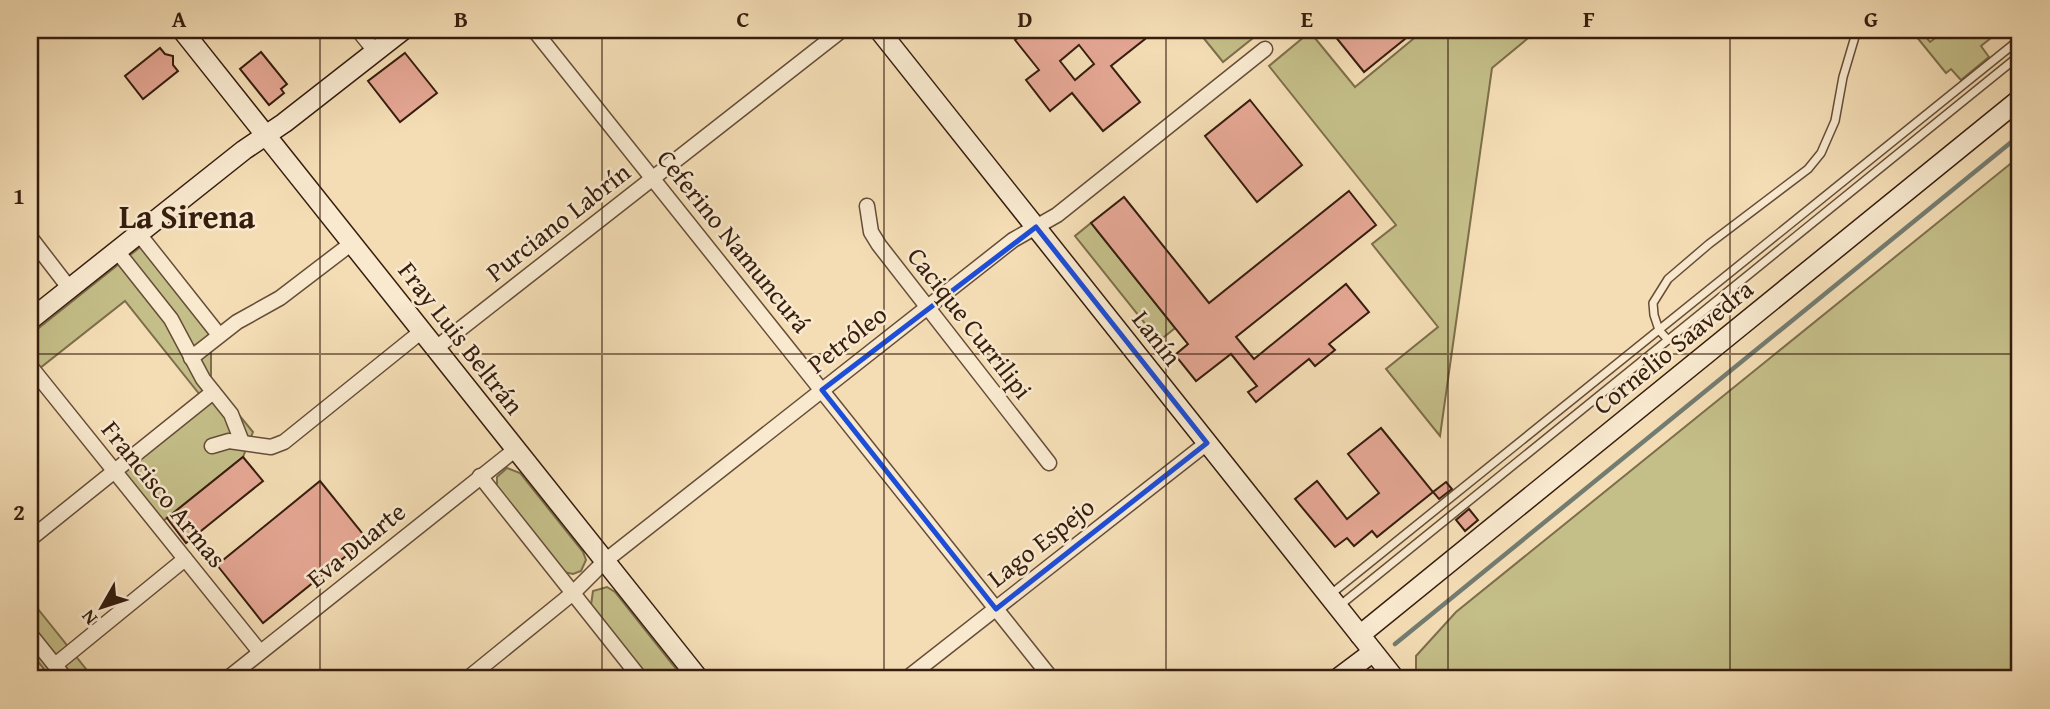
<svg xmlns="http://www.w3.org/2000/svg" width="2050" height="709" font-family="'Gentium Book Plus',serif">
	<rect width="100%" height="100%" fill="#f4ddb5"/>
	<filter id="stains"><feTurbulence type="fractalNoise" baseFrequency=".00286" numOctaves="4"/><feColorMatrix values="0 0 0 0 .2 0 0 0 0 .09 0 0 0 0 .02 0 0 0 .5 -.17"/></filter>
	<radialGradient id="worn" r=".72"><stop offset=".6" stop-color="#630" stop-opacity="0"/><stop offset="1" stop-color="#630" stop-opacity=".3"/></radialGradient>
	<g fill="#c4be88" stroke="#7d6e4b" stroke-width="2">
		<path d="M1197 30H1263L1223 62Z"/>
		<path d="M1424 30H1538L1492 68 1440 436 1386 369 1438 327 1372 244 1396 225 1269 66 1310 32 1355 87Z"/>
		<path d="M1911 30H1920L1930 42 1946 30H2001L1981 46 1989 57 1961 80 1951 69 1946 73Z"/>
		<path d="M2020 156V679H1423L1416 670V656L1456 612Z"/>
		<path d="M1091 223 1175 328 1159 341 1075 236Z"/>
		<path d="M149 240 211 321V381L253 432 243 457 163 521 116 463 200 395 125 301 40 368 30 355V335Z"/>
		<path d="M507 468 520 473 583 552 586 560 581 571 573 574 564 572 497 487V477Z"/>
		<path d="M607 587 615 592 684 679H649L591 605 593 591Z"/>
		<path d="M30 599 94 679H52L30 652Z"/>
	</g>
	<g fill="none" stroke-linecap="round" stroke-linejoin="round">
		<path stroke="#737c71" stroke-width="4.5" d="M1395 644 2020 135"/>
	</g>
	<g fill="#e5a794" stroke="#361d0e" stroke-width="2" fill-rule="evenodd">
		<path d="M1027 30H1138L1145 39 1111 66 1140 102 1103 131 1072 93 1050 111 1026 80 1039 70 1015 40ZM1079 45 1094 64 1075 80 1060 61Z"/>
		<path d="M1330 30H1416L1364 72Z"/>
		<path d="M160 48 165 54 173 56V65L178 71 143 99 125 76Z"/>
		<path d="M261 52 287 84 281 89 284 93 269 105 240 69Z"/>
		<path d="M405 53 437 93 400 122 368 81Z"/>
		<path d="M1250 100 1302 165 1257 202 1205 136Z"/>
		<path d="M1349 191 1376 225 1236 337 1254 359 1346 284 1369 312 1329 344 1335 350 1315 366 1309 359 1256 402 1248 392 1257 386 1231 354 1196 381 1175 355 1188 344 1091 223 1124 197 1209 303Z"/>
		<path d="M1381 428 1433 492 1377 537 1372 531 1354 546 1347 538 1335 547 1295 499 1317 481 1347 519 1379 493 1348 454Z"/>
		<path d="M243 457 263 481 186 543 167 518Z"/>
		<path d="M320 481 367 539 263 623 217 565Z"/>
		<path d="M1446 482 1452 489 1439 499 1433 492Z"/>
		<path d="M1469 509 1478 520 1465 531 1456 520Z"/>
	</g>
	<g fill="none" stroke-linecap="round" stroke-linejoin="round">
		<defs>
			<g id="lane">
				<path d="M1668 340 1659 330 1654 315 1653 303 1668 279 1709 244 1808 169 1821 153 1835 121 1843 77 1857 30"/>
				<path d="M1331 594 2020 39"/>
				<path d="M1338 607 2020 55"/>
			</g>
			<g id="street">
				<path d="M358 30 375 51"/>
				<path d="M534 30 1052 679"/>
				<path d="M867 206 871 232 879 245 1049 463"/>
				<path d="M139 234 219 335"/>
				<path d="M30 237 70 289"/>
				<path d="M117 251 171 319 203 379 231 414 242 442"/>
				<path d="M436 348 842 30"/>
				<path d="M191 358 237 322 280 298 352 243"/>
				<path d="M30 366 260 652"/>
				<path d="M212 446 229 441 271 447 284 442 422 331"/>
				<path d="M480 476 641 679"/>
				<path d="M30 539 213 392"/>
				<path d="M30 634 66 679"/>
				<path d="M55 665 185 559"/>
				<path d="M227 679 516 449"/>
				<path d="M467 679 573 593 605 561 1013 240 1057 215 1265 49"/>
				<path d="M906 679 1207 443"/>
			</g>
			<g id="secondary">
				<path d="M182 30 699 679"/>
				<path d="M879 30 1395 679"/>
				<path d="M30 320 244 150 284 123 403 30"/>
				<path d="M1360 635 2020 99"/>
				<path d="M1337 679 1373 652"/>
			</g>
		</defs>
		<use href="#lane" stroke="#664d38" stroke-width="10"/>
		<use href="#street" stroke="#664d38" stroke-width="17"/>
		<use href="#secondary" stroke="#361d0e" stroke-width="22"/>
		<use href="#lane" stroke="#f8e9cf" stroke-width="7"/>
		<use href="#street" stroke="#f8e9cf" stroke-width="14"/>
		<use href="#secondary" stroke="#f8e9cf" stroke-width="19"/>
	</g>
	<path fill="none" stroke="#1d4ed8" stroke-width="5" stroke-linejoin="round" d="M1036 227 1207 443 996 609 822 390Z"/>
	<path fill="none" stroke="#361d0e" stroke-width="2" stroke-opacity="0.55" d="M320 30V679M602 30V679M884 30V679M1166 30V679M1448 30V679M1730 30V679M30 354H2020"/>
	<g text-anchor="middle" stroke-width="5" stroke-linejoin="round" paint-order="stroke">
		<g font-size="26" fill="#361d0e" stroke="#f8e9cf">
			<text transform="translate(558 222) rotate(-38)" y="9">Purciano Labrín</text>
			<text transform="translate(734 241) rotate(51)" y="9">Ceferino Namuncurá</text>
			<text transform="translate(970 323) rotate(52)" y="9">Cacique Currilipi</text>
			<text transform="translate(461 338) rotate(52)" y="9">Fray Luis Beltrán</text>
			<text transform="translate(1157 338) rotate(52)" y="9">Lanín</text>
			<text transform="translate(847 339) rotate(-38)" y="9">Petróleo</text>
			<text transform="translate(1673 347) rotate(-39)" y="9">Cornelio Saavedra</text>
			<text transform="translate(164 494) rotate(51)" y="9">Francisco Armas</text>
			<text transform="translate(1041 542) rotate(-38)" y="9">Lago Espejo</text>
			<text transform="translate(356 545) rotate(-39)" y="9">Eva Duarte</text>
		</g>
		<g font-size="33" font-weight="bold" fill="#361d0e" stroke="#f8e9cf">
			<text x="187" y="228">La Sirena</text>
		</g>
	</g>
	<rect width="2050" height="709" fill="none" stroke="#f4ddb5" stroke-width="77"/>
	<g transform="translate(102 607) rotate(231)" stroke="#f8e9cf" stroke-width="5" paint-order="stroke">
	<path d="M0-5L12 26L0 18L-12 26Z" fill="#361d0e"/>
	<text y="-10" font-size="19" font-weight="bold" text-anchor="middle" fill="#361d0e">N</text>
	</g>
	<rect x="38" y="38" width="1973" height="632" fill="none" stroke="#361d0e" stroke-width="2.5"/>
	<g font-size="23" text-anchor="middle" font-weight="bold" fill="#361d0e">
		<text x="179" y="27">A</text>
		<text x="461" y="27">B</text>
		<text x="743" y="27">C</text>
		<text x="1025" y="27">D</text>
		<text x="1307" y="27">E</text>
		<text x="1589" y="27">F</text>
		<text x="1871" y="27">G</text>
		<text x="19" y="204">1</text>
		<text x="19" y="520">2</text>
	</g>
	<rect width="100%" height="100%" filter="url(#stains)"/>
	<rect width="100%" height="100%" fill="url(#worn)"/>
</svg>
